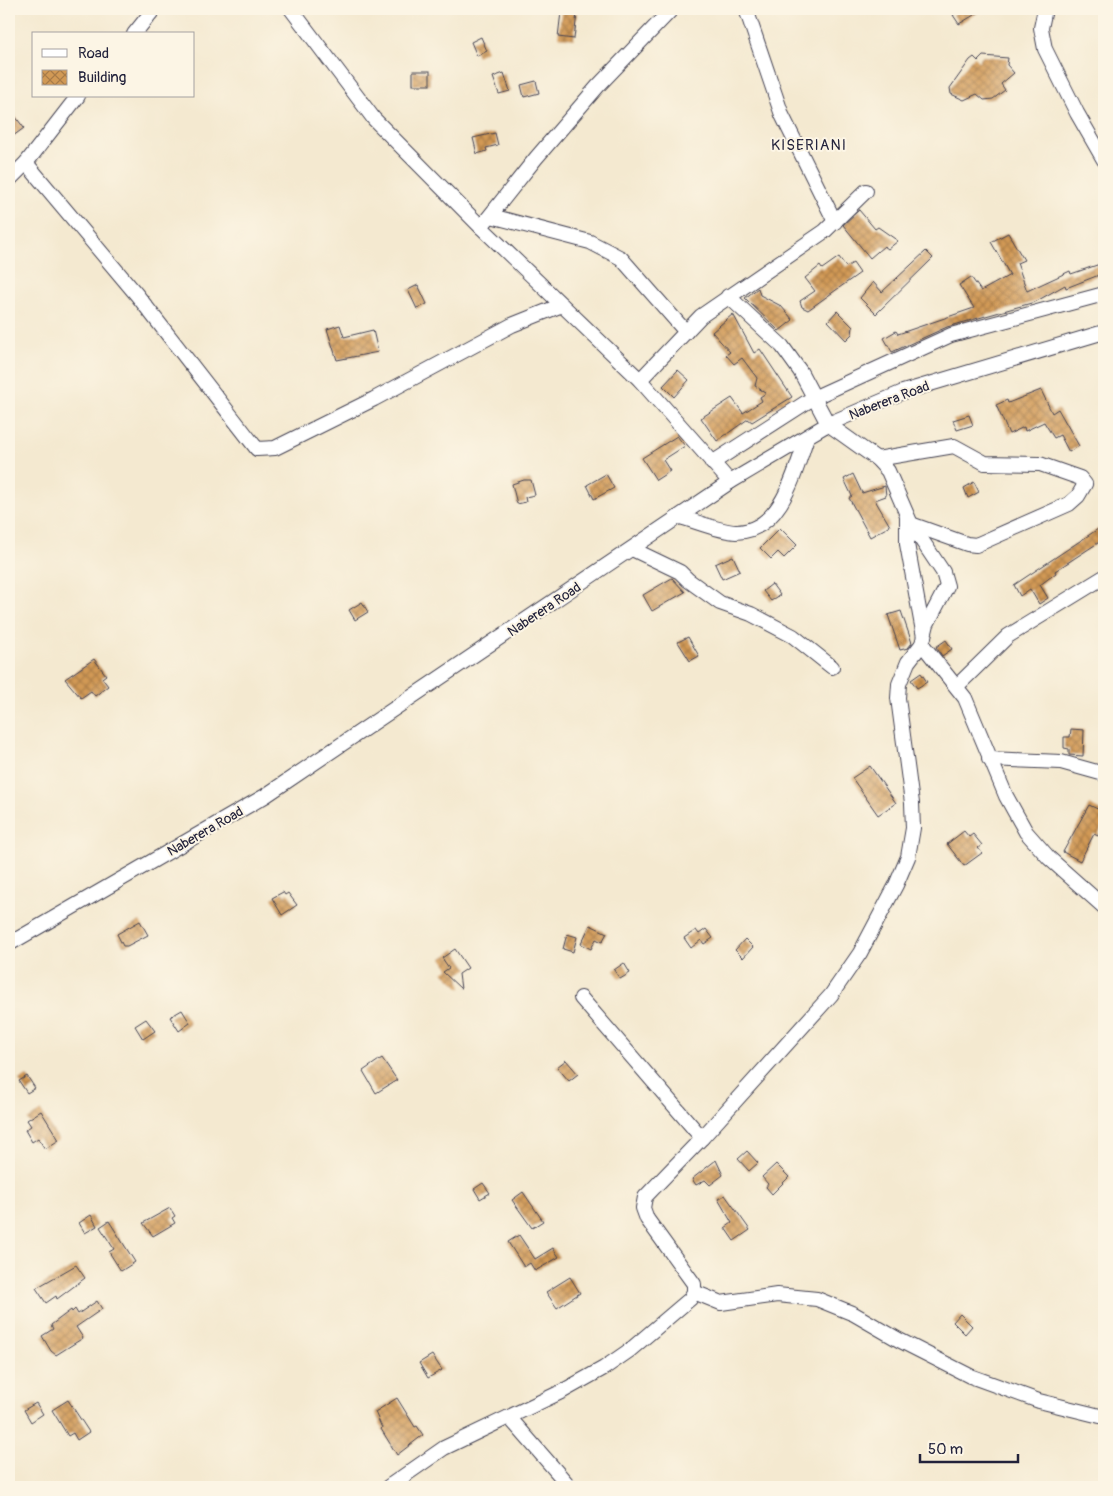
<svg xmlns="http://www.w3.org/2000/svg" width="1113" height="1496" font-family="Pangolin,sans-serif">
	<defs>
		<pattern id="building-cross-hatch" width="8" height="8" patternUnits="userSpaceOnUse" patternTransform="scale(1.25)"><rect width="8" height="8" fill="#d19955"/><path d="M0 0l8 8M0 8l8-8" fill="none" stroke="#a97c48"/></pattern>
	</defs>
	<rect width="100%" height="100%" fill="#fcf5e5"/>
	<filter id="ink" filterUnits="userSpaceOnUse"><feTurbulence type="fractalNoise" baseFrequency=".02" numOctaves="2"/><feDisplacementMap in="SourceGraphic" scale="10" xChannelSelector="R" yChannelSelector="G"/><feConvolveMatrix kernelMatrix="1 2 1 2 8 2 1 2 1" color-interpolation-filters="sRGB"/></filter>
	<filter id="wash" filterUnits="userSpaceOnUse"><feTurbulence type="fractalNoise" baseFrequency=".0096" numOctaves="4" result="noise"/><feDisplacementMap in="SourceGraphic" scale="20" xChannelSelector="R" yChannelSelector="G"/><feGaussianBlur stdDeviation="1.12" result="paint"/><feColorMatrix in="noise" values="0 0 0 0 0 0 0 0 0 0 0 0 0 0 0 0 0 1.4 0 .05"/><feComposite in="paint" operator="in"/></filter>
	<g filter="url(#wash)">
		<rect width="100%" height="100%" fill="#f4e9d0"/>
		<g id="blocks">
			<g fill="url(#building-cross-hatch)">
				<path d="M963 9H984L959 24 953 15Z"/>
				<path d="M561 12 577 13 574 39 558 37Z"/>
				<path d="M481 37 487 51 477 56 471 42Z"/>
				<path d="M983 56 1008 58 1007 65 1014 73 1001 84 1005 90 993 99 984 100 977 94 964 100 951 94 950 88 970 60 974 57 978 61Z"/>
				<rect x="413" y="71" width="17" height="14"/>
				<path d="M504 73 510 91 499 94 493 77Z"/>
				<path d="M536 81 539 93 524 97 521 85Z"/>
				<path d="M9 108 24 128 9 139Z"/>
				<path d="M495 133 498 145 486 148 487 151 477 154 473 138Z"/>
				<path d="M859 210 875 229 878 227 898 241 888 249 884 246 870 258 843 225Z"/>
				<path d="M1008 233 1024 260 1017 263 1027 291 1070 271 1071 274 1100 264 1104 273 1066 288 1065 285 1035 302 947 327 892 352 884 338 896 331 898 334 974 308 959 285 971 277 981 291 1010 275 991 242Z"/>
				<path d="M926 251 933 258 876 314 860 298 873 282 882 292Z"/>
				<path d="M839 257 846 267 853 263 860 273 808 310 802 307 800 301 815 291 805 278 820 266 822 269Z"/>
				<path d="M418 285 427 304 417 309 408 290Z"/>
				<path d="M758 288 760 295 781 306 793 320 779 331 745 298Z"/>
				<path d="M837 311 853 327 852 334 846 340 828 321Z"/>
				<path d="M733 314 754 353 760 349 792 397 752 422 748 419 717 441 701 418 732 398 743 413 762 401 760 397 766 393 755 386 757 378 742 358 734 364 726 355 730 352 712 332Z"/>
				<path d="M340 325 344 337 373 330 378 352 337 360 327 329Z"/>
				<path d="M678 370 689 380 674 397 663 386Z"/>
				<path d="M1041 390 1052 413 1058 409 1079 446 1069 452 1060 435 1054 438 1044 422 1025 431 1024 427 1009 434 996 405 1007 400 1008 403Z"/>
				<path d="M969 415 973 425 957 430 953 420Z"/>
				<path d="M677 436 685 446 663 460 670 471 656 480 642 458Z"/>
				<path d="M606 474 614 488 594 499 587 485Z"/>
				<path d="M853 474 862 493 885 486 886 496 875 500 890 526 870 537 849 498 852 496 844 479Z"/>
				<path d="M524 480H531L535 495 525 497 526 502 517 504 512 484Z"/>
				<path d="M974 482 979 492 968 498 964 488Z"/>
				<path d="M1104 525V539L1055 571 1056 573 1040 585 1048 598 1039 604 1030 589 1020 596 1014 585Z"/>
				<path d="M780 528 797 545 784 558 778 552 771 559 760 548Z"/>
				<path d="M733 556 740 571 722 579 715 564Z"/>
				<path d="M672 578 685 592 652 611 643 595Z"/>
				<path d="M772 584 780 595 771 601 763 591Z"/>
				<path d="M362 602 368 612 355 620 349 610Z"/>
				<path d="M901 611 912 643 908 648 900 650 888 615Z"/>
				<path d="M688 637 699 656 690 661 678 642Z"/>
				<path d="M946 640 952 649 942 656 936 647Z"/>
				<path d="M94 659 106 675 102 678 108 686 95 696 91 691 81 698 65 679Z"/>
				<path d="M921 673 927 682 917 688 911 680Z"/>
				<path d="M1071 729 1084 730 1083 756 1069 755V749L1064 748V737H1070Z"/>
				<path d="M870 766 896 803 878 815 852 778Z"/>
				<path d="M1089 805 1104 812V823L1098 836 1094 834 1080 861 1063 852Z"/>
				<path d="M964 831 969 837 973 834 982 845 978 848 982 853 964 866 947 844Z"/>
				<path d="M283 892 285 895 288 893 297 905 282 915 272 898Z"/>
				<path d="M140 921 148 935 127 946H123L117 934Z"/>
				<path d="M590 925 607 933 602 942 596 939 591 949 581 944Z"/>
				<path d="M706 929 713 938 704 944 701 940 691 948 684 938 696 930 699 934Z"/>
				<path d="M567 934 577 937 573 952 563 949Z"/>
				<path d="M745 939 753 947 743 958 735 950Z"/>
				<path d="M455 949 468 968 459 974 461 989 443 972 449 968 442 958Z"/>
				<path d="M624 963 630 973 620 979 614 970Z"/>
				<path d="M182 1010 190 1023 179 1031 170 1017Z"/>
				<path d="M146 1019 155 1031 143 1039 135 1026Z"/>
				<path d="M382 1058 397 1080 376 1093 363 1071Z"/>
				<path d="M566 1060 578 1074 569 1081 557 1067Z"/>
				<path d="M27 1076 35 1088 27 1093 19 1081Z"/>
				<path d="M41 1111 59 1140 45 1149 38 1138 32 1142 25 1130 31 1126 27 1120Z"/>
				<path d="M747 1151 758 1163 749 1171 738 1159Z"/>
				<path d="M716 1160 723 1175 710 1185 705 1180 696 1185 692 1179Z"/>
				<path d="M776 1164 789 1177 772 1194 766 1187 768 1184 762 1177Z"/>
				<path d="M483 1183 490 1193 480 1199 474 1189Z"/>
				<path d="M523 1192 543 1221 532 1228 512 1200Z"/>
				<path d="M725 1195 750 1230 734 1241 725 1228 732 1223 718 1199Z"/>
				<path d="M170 1208 175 1216 172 1218 175 1223 153 1236 143 1223Z"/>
				<path d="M91 1215 97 1226 85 1233 79 1223Z"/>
				<path d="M109 1221 135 1262 121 1271 109 1252 114 1249 100 1227Z"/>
				<path d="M519 1235 535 1259 553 1248 559 1257 535 1271 530 1263 524 1267 508 1242Z"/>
				<path d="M76 1265 85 1278 57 1299 56 1296 46 1303 36 1288Z"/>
				<path d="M570 1277 580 1293 557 1308 546 1292Z"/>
				<path d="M97 1301 102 1309 76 1327 83 1338 56 1355 51 1351 42 1336 53 1329 51 1325 71 1310 72 1312 75 1309 78 1314Z"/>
				<path d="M960 1314 972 1326 965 1334 953 1322Z"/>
				<path d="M432 1355 442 1370 428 1378 419 1363Z"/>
				<path d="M397 1398 415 1427 417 1426 423 1435 397 1455 381 1429 382 1428 375 1412Z"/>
				<path d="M68 1400 89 1432 77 1440 73 1433 68 1436 52 1410Z"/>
				<path d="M36 1403 43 1414 31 1422 24 1410Z"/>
			</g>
		</g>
	</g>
	<g filter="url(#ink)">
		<use href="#blocks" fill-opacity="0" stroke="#424051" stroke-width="1"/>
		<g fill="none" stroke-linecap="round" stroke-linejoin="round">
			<defs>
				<g id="minor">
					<path d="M291 9 374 119 481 227 640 380 730 482"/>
					<path d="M746 9 782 115 835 222"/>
					<path d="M1045 9 1041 28 1045 49 1077 113 1104 160"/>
					<path d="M134 34 154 9"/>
					<path d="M26 163 137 295 257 449 275 448 374 399 512 325 562 305"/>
					<path d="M9 180 26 163 78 96"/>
					<path d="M491 216 590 242 621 258 686 332"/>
					<path d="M481 227 536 158 598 86 672 9"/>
					<path d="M640 380 701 316 825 231 866 191"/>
					<path d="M877 459 954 446 985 463 1040 464 1080 478 1085 484 1078 496 1069 504 976 545 967 544 911 524"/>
					<path d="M712 463 813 398 951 335 1104 294"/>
					<path d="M680 517C695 521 721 532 736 532 782 531 795 471 807 437"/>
					<path d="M907 517V544L924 637"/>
					<path d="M632 549 680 572 688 580 720 603 751 614 793 636 832 667"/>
					<path d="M922 644 965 698 1006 796 1026 832 1049 858 1104 907"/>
					<path d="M957 686 1008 636 1104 577"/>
					<path d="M989 759 1061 762 1104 774"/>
					<path d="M9 944 265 796 730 482 828 424 903 392 1104 332"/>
					<path d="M581 998 702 1138"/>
					<path d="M694 1292 721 1303 777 1295 817 1299 854 1314 899 1340 970 1376 1039 1401 1104 1417"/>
					<path d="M509 1417 570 1487"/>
					<path d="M388 1487 444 1448 563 1391 604 1368 630 1350 690 1299 694 1292V1284L647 1219 643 1208 645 1197 702 1138 831 995 860 953 896 885 908 857 913 828 912 803 898 698 899 684 908 662 922 644 927 624 947 586 943 572 911 524 888 471 877 459 828 424 800 371 782 346 728 296"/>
				</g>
			</defs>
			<use href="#minor" stroke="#424051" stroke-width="16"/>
			<use href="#minor" stroke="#fff" stroke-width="14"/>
		</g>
	</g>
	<g text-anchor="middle" stroke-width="4" stroke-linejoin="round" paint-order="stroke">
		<g font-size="14" fill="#22223b" stroke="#fcf5e5">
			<text transform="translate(889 400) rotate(-21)" y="5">Naberera Road</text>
			<text transform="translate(544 609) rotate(-34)" y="5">Naberera Road</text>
			<text transform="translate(205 831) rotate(-30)" y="5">Naberera Road</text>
		</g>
		<g font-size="15" letter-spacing="1" fill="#22223b" stroke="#fcf5e5">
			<text x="809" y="150">KISERIANI</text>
		</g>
	</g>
	<rect width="1113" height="1496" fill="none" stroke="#fcf5e5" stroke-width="30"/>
	<rect x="32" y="32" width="162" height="65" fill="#fcf5e5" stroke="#a5a1a1"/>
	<rect x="42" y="49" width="25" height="8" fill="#ffffff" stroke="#a5a1a1"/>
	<text x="78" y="58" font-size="15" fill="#22223b">Road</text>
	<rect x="42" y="70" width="25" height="15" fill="url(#building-cross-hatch)" stroke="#a5a1a1"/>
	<text x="78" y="82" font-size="15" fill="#22223b">Building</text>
	<path d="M920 1454v8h98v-8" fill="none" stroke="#22223b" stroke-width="2.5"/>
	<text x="928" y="1454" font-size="15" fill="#22223b" stroke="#fcf5e5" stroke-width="4" paint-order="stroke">50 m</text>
</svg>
